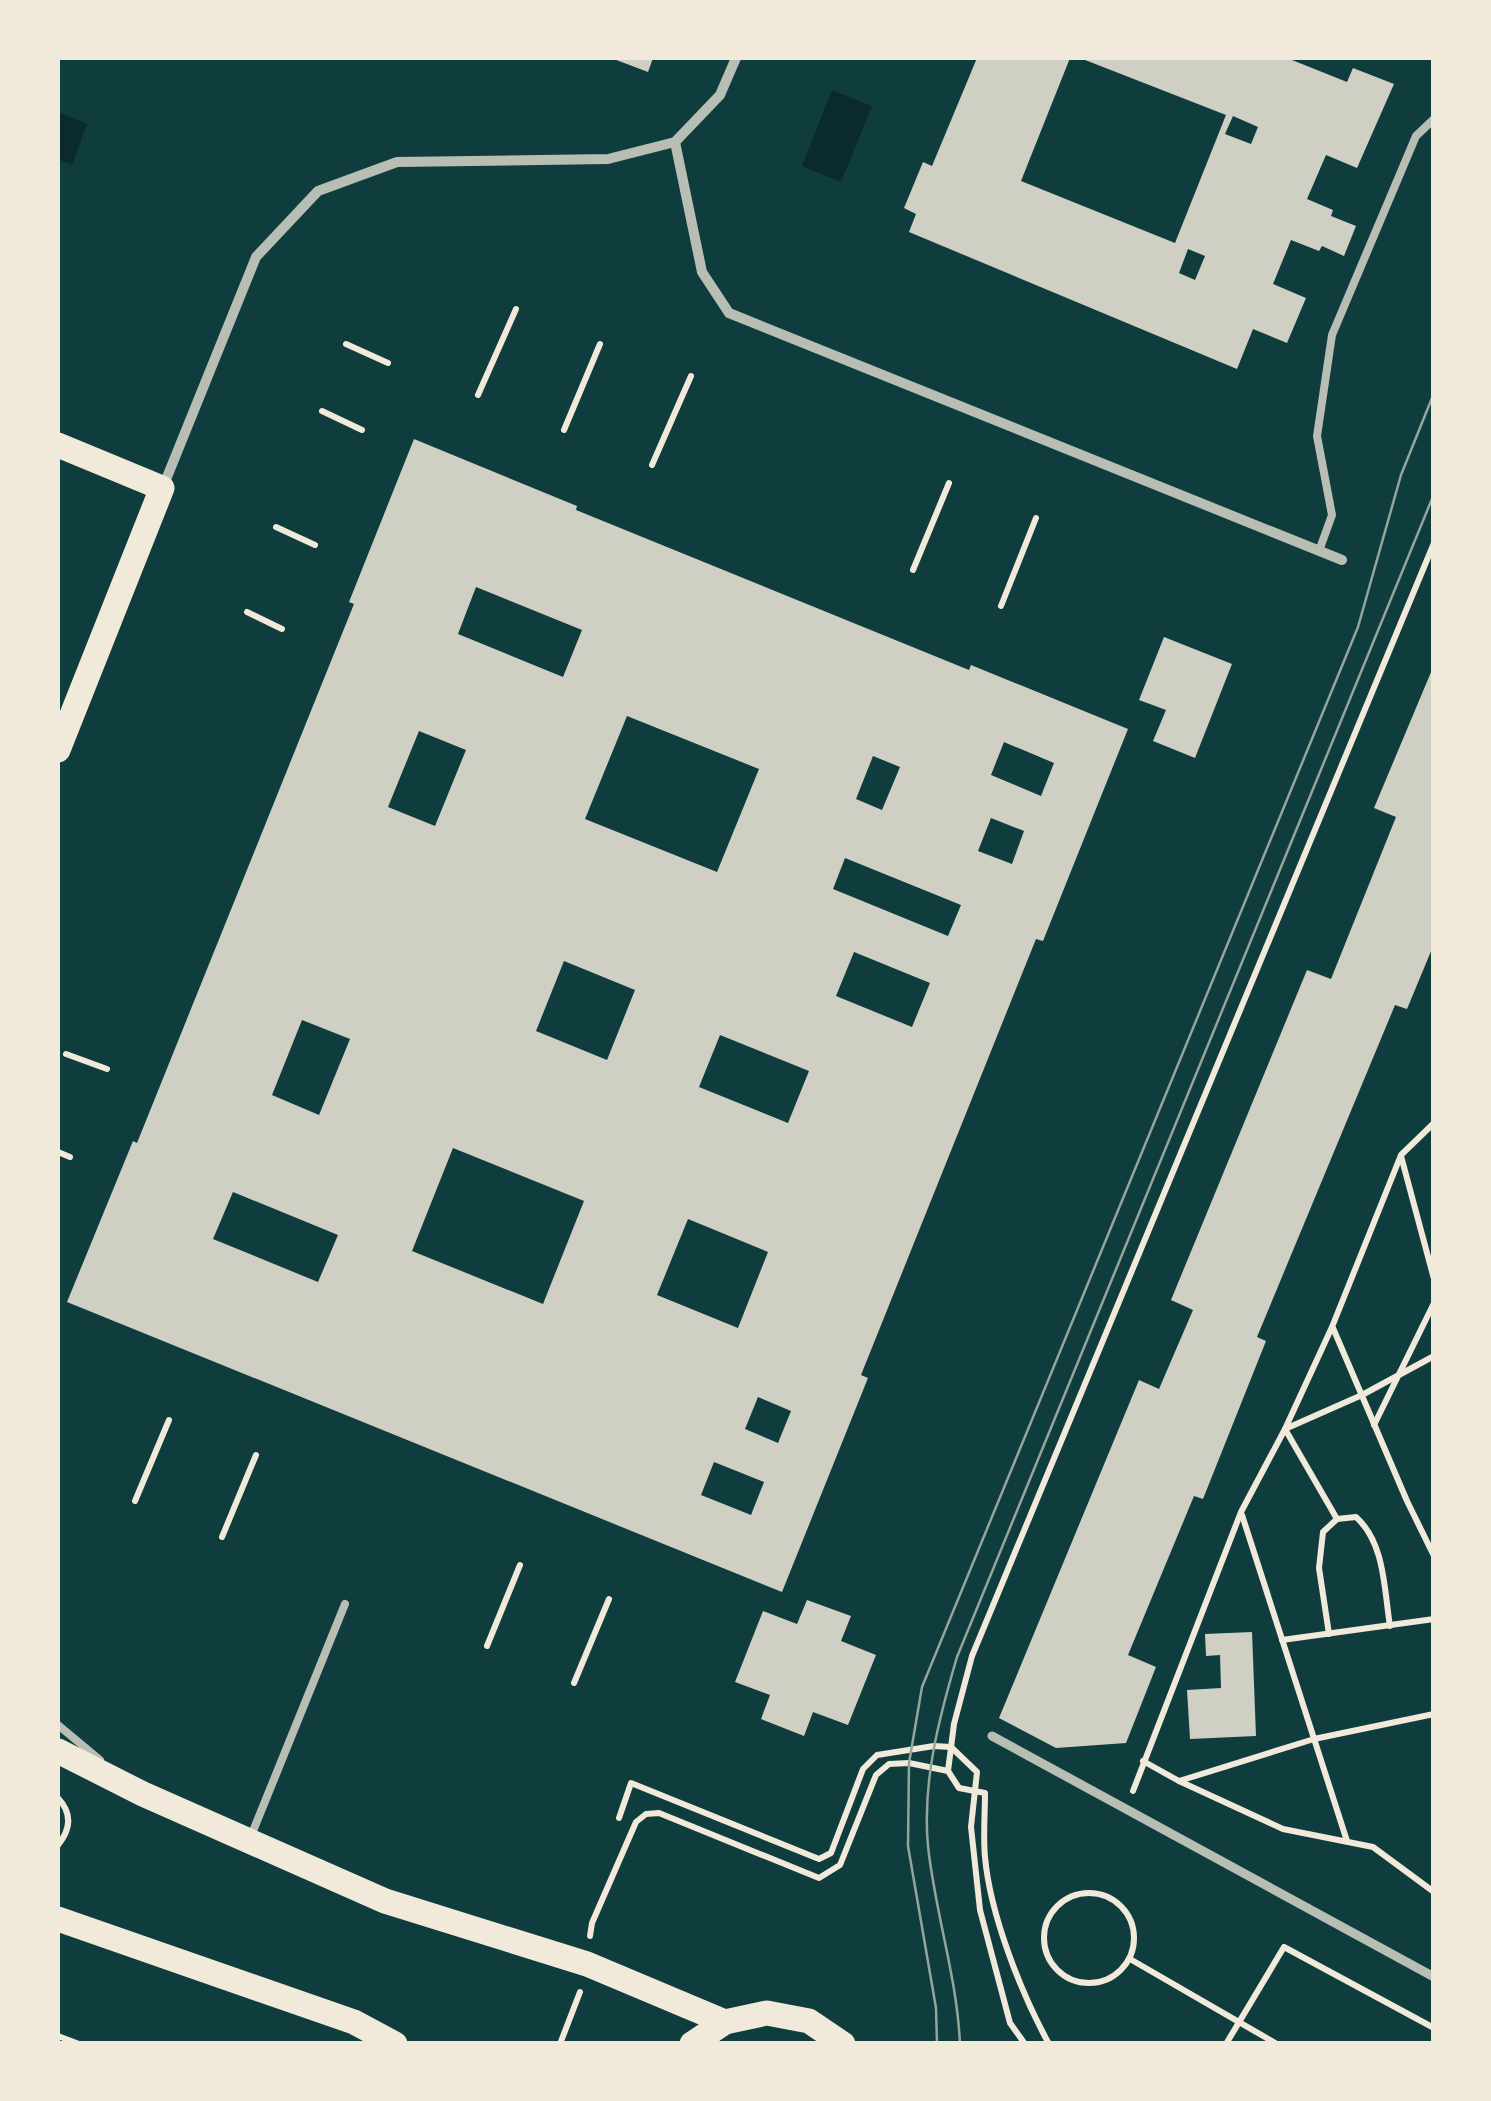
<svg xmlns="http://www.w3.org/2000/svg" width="1491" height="2101" font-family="'Golos Text',sans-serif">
	<rect width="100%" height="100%" fill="#0f3d3e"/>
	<g fill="#0a2a2b">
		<path d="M832 90 872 106 841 182 802 166Z"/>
		<path d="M58 112 87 124 72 165 58 159Z"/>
	</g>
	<g fill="#cfcfc3" fill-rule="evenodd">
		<path d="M611 58H653L648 72Z"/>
		<path d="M977 58H1070L1021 181 1175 243 1226 115 1080 58H1287L1347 82 1353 68 1394 84 1357 168 1326 155 1307 199 1333 210 1331 216 1356 226 1344 256 1322 246 1319 251 1291 240 1273 284 1306 298 1287 343 1253 329 1237 369 909 232 916 214 904 208 923 162 932 166ZM1233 116 1258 127 1251 144 1225 134ZM1188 249 1205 256 1195 280 1179 273Z"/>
		<path d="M414 439 577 506 576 510 969 670 971 665 1128 729 1043 941 1036 939 861 1375 868 1378 782 1592 67 1302 133 1141 137 1143 354 604 349 602ZM476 587 582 630 563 677 458 634ZM627 716 759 769 717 872 585 819ZM419 731 466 750 435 826 388 807ZM1004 742 1054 763 1041 796 991 775ZM873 756 900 767 882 810 856 799ZM991 818 1024 831 1012 864 978 851ZM845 858 961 905 948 936 833 889ZM854 952 930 983 912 1027 836 996ZM564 961 635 990 607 1060 536 1031ZM302 1020 350 1039 319 1115 272 1095ZM720 1035 809 1071 788 1123 699 1087ZM453 1148 584 1201 543 1304 412 1251ZM233 1192 338 1235 318 1282 213 1239ZM688 1219 768 1252 738 1328 657 1295ZM758 1397 791 1411 778 1443 745 1429ZM714 1462 764 1482 751 1515 701 1495Z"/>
		<path d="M1164 637 1232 664 1195 758 1153 741 1166 710 1139 700Z"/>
		<path d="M1434 665V944L1407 1009 1395 1005 1257 1337 1266 1341 1203 1499 1194 1496 1128 1655 1156 1667 1126 1743 1056 1748 999 1718 1139 1380 1159 1389 1193 1310 1171 1300 1307 970 1331 979 1396 817 1374 808Z"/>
		<path d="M807 1600 851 1616 841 1641 876 1655 848 1725 813 1712 804 1736 761 1719 770 1695 735 1682 763 1611 797 1624Z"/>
		<path d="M1252 1632 1256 1736 1190 1739 1187 1690 1221 1688 1220 1655 1206 1656 1205 1634Z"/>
	</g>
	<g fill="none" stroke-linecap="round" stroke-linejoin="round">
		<g stroke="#f1e9da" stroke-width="6">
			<path d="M346 344 388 363"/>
			<path d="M478 395 516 309"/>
			<path d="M322 411 362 430"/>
			<path d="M564 430 600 344"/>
			<path d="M652 465 691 376"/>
			<path d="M276 527 315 545"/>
			<path d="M913 570 949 483"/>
			<path d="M1001 606 1036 518"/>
			<path d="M247 612 282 629"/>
			<path d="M66 1054 107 1069"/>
			<path d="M58 1152 70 1157"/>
			<path d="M1401 1156 1434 1279"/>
			<path d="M1333 1328 1407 1501 1434 1556"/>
			<path d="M1374 1425 1434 1303"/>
			<path d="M135 1501 169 1420"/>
			<path d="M1242 1515 1347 1841"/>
			<path d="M1337 1519 1356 1517C1385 1543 1384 1589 1390 1626"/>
			<path d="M222 1537 256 1455"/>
			<path d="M1329 1634 1319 1568 1323 1532 1337 1519 1285 1429 1362 1395 1434 1356"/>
			<path d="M1282 1640 1434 1619"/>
			<path d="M487 1646 520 1565"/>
			<path d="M574 1683 609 1599"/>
			<path d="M1434 1714 1314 1739 1179 1781 1283 1829 1373 1847 1434 1892"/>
			<path d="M1143 1761 1179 1781"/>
			<path d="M948 1771 954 1724 972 1656 1434 543"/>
			<path d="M1133 1791 1241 1512 1285 1429 1332 1327 1401 1155 1434 1123"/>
			<path d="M58 1798C72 1813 71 1829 58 1845"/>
			<path d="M619 1818 631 1783 819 1859 831 1853 863 1769 877 1755 934 1746 951 1747 977 1772 971 1827 980 1910 1010 2023 1025 2044"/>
			<circle cx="1089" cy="1938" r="45"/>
			<path d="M590 1936 592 1923 636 1822 646 1814 659 1813 819 1878 840 1865 876 1775 889 1764 909 1763 948 1771 959 1788 985 1793C985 1814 983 1836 985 1857 990 1914 1021 1993 1049 2044"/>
			<path d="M1130 1959 1277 2044"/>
			<path d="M58 2036 79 2044"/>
			<path d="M560 2044 580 1992"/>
			<path d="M1226 2044 1284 1947 1434 2028"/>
		</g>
		<g stroke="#b8beb3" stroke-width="8">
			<path d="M1319 551 1332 515 1317 436 1332 335 1416 136 1434 119"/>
			<path d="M58 1725 100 1760"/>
			<path d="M251 1836 345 1604"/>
		</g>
		<path stroke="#b8beb3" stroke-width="9" d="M992 1736 1434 1977"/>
		<g stroke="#b8beb3" stroke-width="10">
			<path d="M675 142 702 272 729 313 1342 560"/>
			<path d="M163 487 256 257 318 191 397 162 608 159 675 142 720 95 736 58"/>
		</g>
		<g stroke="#f1e9da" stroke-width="25">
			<path d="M58 445 162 488 58 750"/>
			<path d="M58 1751 143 1794 385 1901 587 1964 725 2022"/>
			<path d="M58 1919 354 2022 395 2044"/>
			<path d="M692 2044 725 2022 767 2013 809 2021 843 2044"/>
		</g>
		<g stroke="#97a49c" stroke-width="2.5">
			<path d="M937 2044 936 2008 908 1846 909 1763 922 1687 1358 627 1401 475 1434 393"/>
			<path d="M960 2044C957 1976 935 1913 928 1846 922 1782 939 1718 957 1657L1434 494"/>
		</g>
	</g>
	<rect width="1491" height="2101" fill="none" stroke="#f1e9da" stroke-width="120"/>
</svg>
